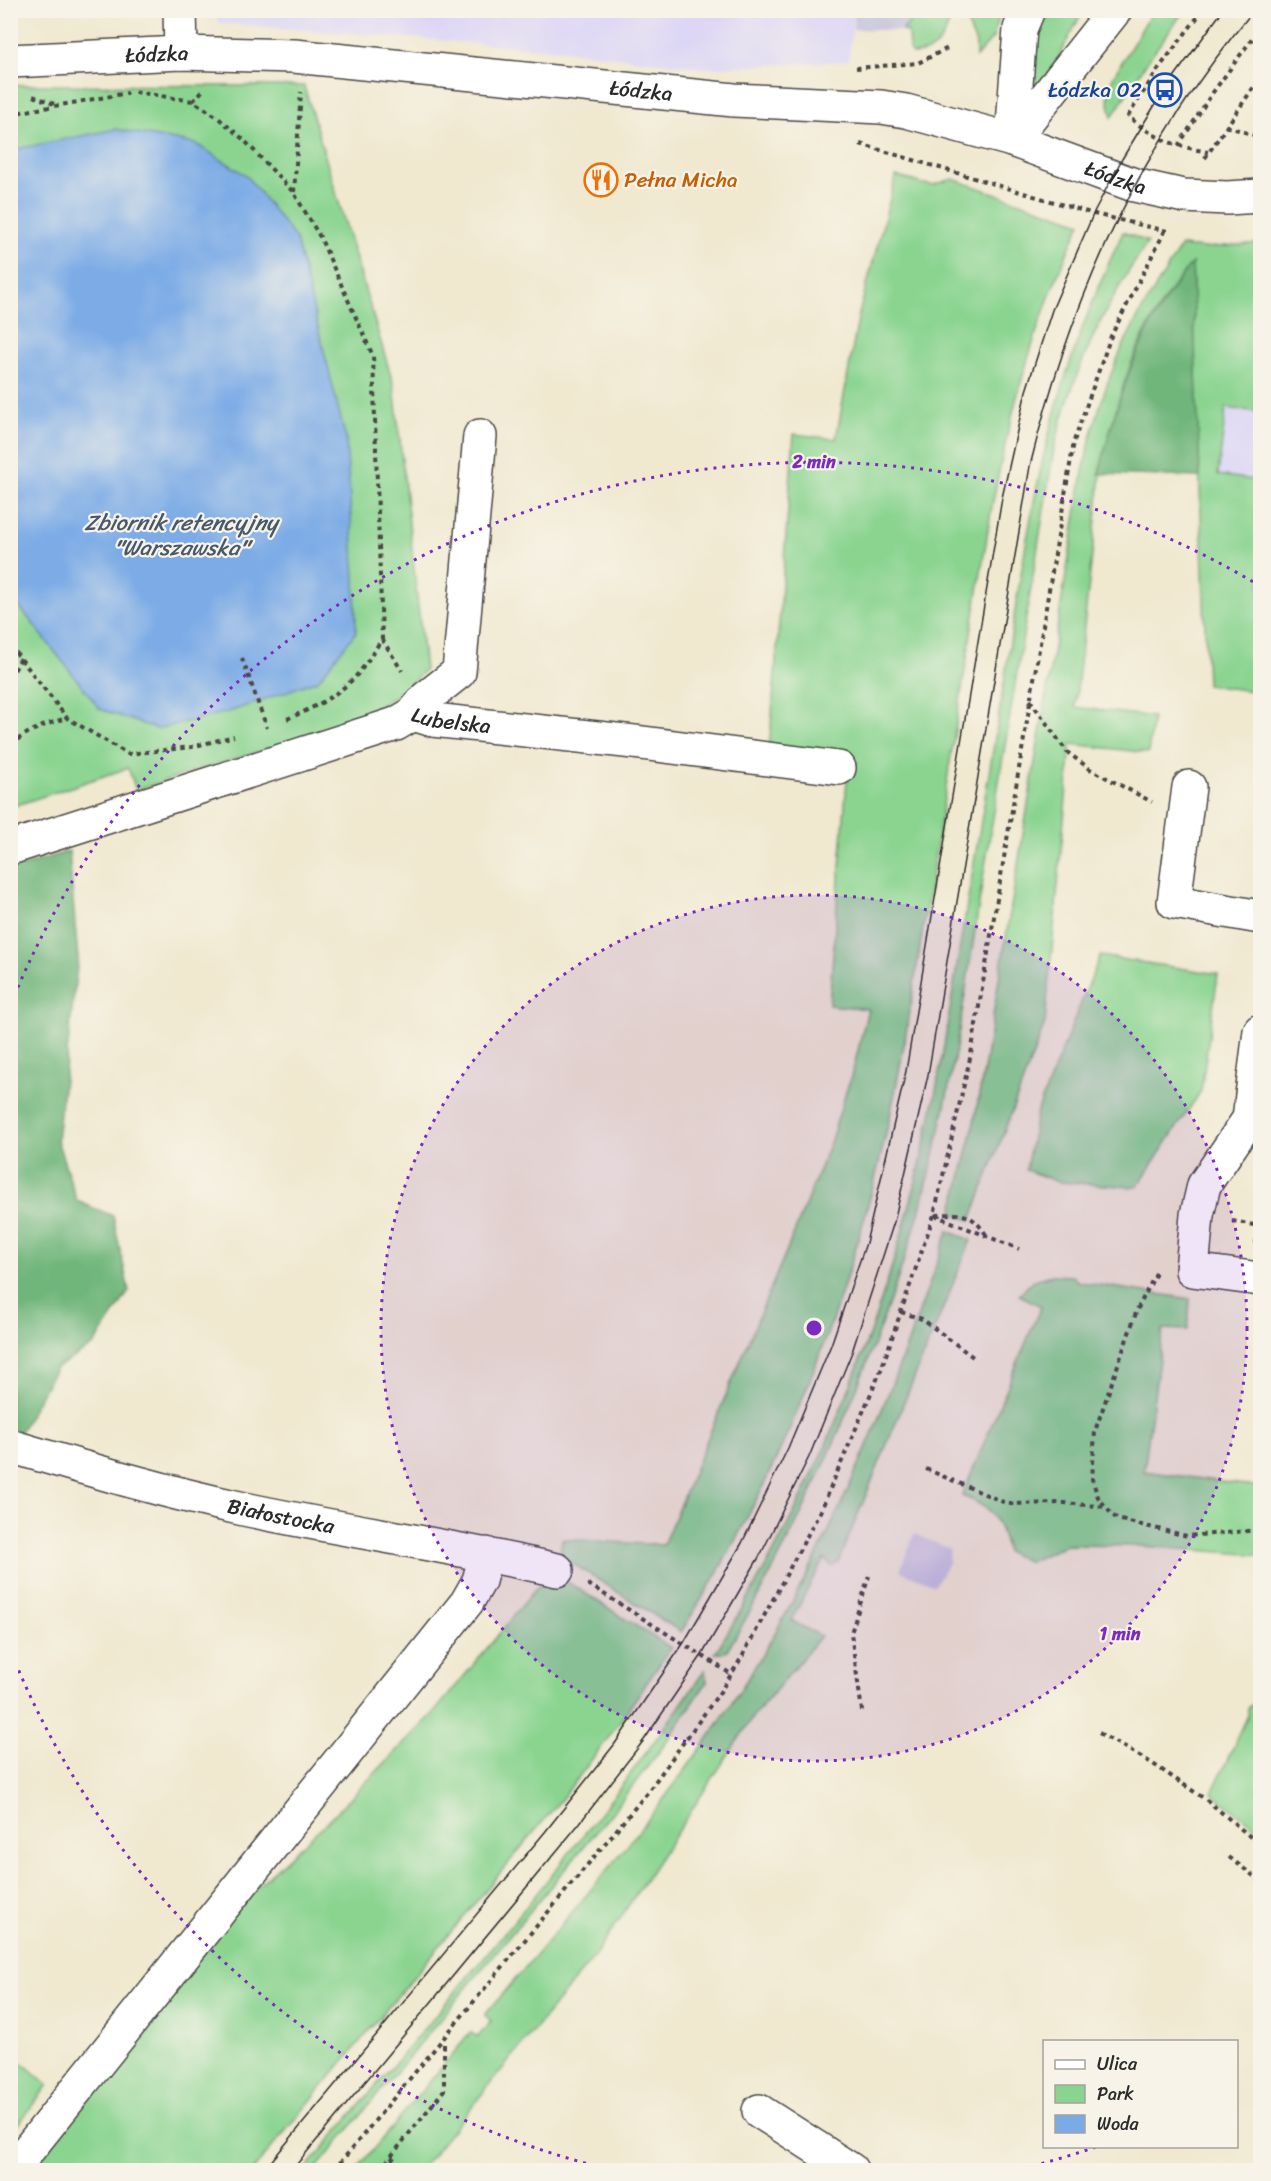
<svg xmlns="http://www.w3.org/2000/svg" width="1271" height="2181" font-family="Sriracha,sans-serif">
	<rect width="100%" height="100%" fill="#f7f3e8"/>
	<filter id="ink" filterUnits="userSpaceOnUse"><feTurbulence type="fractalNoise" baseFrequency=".0167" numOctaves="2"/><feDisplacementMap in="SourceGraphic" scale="12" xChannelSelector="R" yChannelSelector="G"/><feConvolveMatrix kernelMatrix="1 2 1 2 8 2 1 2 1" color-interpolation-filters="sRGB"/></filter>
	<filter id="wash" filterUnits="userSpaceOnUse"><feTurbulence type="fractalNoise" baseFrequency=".008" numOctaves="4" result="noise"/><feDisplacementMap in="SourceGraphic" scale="24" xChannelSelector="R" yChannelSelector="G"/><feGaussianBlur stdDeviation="1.35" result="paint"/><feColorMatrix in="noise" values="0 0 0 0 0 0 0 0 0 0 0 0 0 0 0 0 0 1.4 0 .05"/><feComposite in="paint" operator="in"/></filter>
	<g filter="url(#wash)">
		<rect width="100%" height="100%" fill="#f0e8cf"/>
		<g fill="#dcd6f6">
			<path d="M217 11V10L855 11 848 61 701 68 563 50 218 23Z"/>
			<path d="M1196 391 1260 399V692L1207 685Z"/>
		</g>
		<g fill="#c2c2dc">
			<path d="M855 11H920L902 31 853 29Z"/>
			<path d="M914 1534 950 1549 948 1563 935 1585 900 1571Z"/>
		</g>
		<g fill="#8ad490" stroke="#5a805e" stroke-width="1.5">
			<path d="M1153 10 1184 11 1148 60 1112 117 1108 99 1113 77Z"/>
			<path d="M920 11H954C944 34 942 53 912 54L909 50 908 32 902 31Z"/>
			<path d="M975 11H1001L993 38 976 57V44L968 25Z"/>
			<path d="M1048 11H1083L1046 80 1020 97 1034 46Z"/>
			<path d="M10 85 304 86 394 386 425 670 401 693 355 721 136 790 128 768 11 807Z"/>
			<path d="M896 176 923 184 933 185 953 179 1081 223C1037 313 1011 408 992 506 971 631 951 755 931 880 915 973 903 1068 880 1159 839 1325 774 1488 681 1632L575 1565 559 1562 562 1539 663 1545 799 1221 831 1140 854 1067 868 1009 829 1005 848 767 769 750 794 434 836 439 859 314Z"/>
			<path d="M1123 232 1148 242C1103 306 1072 374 1054 449 1031 590 1007 731 984 872 966 986 951 1102 919 1213 909 1247 897 1281 885 1314 843 1431 791 1544 727 1651L715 1653C810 1503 878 1337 920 1165 937 1095 948 1023 959 952 971 880 983 809 995 738 1011 642 1023 545 1045 450 1063 374 1090 302 1123 232Z"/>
			<path d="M1260 243V412L1226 408 1218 475 1260 481V692L1207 685 1192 263C1162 298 1138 341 1124 384 1114 414 1107 444 1099 474H1101L1075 707 1153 717 1148 753 1071 744 1045 1023 971 1220 952 1214 972 1133 986 1058 1083 472C1091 434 1101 397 1116 362 1133 321 1158 284 1181 246L1204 248Z"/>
			<path d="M1100 956 1218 974 1201 1091 1137 1187 1058 1182 1026 1170 1036 1115Z"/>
			<path d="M948 1231 971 1240 838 1563 832 1566 824 1559 791 1621 821 1636 753 1717 597 1953 424 2165 418 2170H356L471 2032 478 2037 491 2021 485 2015C576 1907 671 1801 746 1681 835 1541 894 1387 948 1231Z"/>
			<path d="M1052 1275 1072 1276 1079 1282 1190 1299 1188 1330 1163 1329 1144 1471 1260 1487V1555L1140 1546 1066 1545 1029 1562 1007 1552C999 1521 994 1507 962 1496L1041 1306 1019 1295 1034 1280Z"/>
			<path d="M555 1581 569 1583 671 1648 609 1737 564 1796 253 2170H31L241 1901 328 1821 433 1714 539 1585Z"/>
			<path d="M705 1670 707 1682 665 1744 610 1815 315 2170H305C441 2007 585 1846 705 1670Z"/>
			<path d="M1260 1701V1831L1212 1793 1248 1715V1707Z"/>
			<path d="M11 2053 48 2085 11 2133Z"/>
		</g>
		<g fill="#6fb67a" stroke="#4d7052" stroke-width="1.5">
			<path d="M1192 263 1200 477 1099 474C1117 397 1141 324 1192 263Z"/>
			<path d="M69 851 78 959 57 1140 77 1201 113 1216 129 1291 94 1345 56 1368 20 1432 10 1429V870Z"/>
		</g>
		<path fill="#7babe6" stroke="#536b88" stroke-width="1.5" d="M116 129 196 144 246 175 296 239 346 439 355 577 356 632 318 680 232 711 157 729 100 709 11 596V150Z"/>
	</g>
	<g filter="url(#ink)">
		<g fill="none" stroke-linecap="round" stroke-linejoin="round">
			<defs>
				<g id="minor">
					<path d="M180 10 181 53"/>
					<path id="s1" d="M10 61 181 53 294 56 734 100 881 107 906 111 1012 140 1134 185 1184 196 1227 198 1260 196"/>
					<path d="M1012 140 1115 10"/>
					<path d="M1012 140 1020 29 1028 10"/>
					<path id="s2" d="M413 714 433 720 634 742 839 768"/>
					<path d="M1189 787 1174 902 1260 917"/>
					<path d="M10 848 396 724 413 714 426 698 459 672 480 436"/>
					<path d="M1260 1031 1249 1119 1204 1185 1197 1215 1192 1270 1260 1279"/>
					<path id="s3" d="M10 1446C88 1469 165 1492 244 1509 348 1531 453 1546 557 1570"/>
					<path d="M759 2111 851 2170"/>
					<path d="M12 2170 467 1602 479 1581 486 1554"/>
				</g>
			</defs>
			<use href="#minor" stroke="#494744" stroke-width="36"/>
			<g stroke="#494744" stroke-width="4" stroke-dasharray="4.5 4.5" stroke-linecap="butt">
				<path d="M1203 10 1159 68 1128 116C1154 139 1175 146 1208 152"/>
				<path d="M856 68 918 63 950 47"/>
				<path d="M135 92 193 101 216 116 243 139 294 193 320 237 373 356 382 639C375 649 369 660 361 670 342 694 314 708 287 719"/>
				<path d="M33 96 57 105"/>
				<path d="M193 101 204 89"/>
				<path d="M10 114 128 93"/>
				<path d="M1226 126 1260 137"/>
				<path d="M860 144 1094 214 1167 231"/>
				<path d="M1178 146 1211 95 1260 28"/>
				<path d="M1205 158 1260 78"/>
				<path d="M294 192 301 92"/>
				<path d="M382 639 402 671"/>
				<path d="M10 645 67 718 128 754 192 747 234 736"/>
				<path d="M242 658 267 728"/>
				<path d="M10 678 21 658"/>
				<path d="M1030 700 1067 752 1090 769 1152 802"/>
				<path d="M10 745C28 731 45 724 67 718"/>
				<path d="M934 1215 1019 1249"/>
				<path d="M936 1215C963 1213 971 1212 987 1236"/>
				<path d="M1232 1221 1260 1226"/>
				<path d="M1256 1244 1260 1210"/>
				<path d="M1156 1273 1137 1310 1095 1431 1092 1479 1098 1497 1113 1516 1121 1520 1187 1536 1260 1530"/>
				<path d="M901 1312 922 1319 973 1357"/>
				<path d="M926 1469 1008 1504 1065 1503 1106 1507"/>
				<path d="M588 1584 731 1674"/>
				<path d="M862 1711 851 1633 869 1576"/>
				<path d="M1099 1733 1150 1762 1208 1801 1260 1845"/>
				<path d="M1229 1857 1260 1881"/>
				<path d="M391 2157 405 2170"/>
				<path d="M334 2170 647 1793 720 1692 742 1657 821 1510 881 1370 934 1215 971 1054 1074 441 1111 336 1167 227"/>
				<path d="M380 2170 444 2090V2040"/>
			</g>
			<use href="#minor" stroke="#fff" stroke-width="33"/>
			<g stroke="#2b2b2b" stroke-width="1.5">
				<path d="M264 2170 545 1832 614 1745 683 1644 742 1543 788 1448 831 1345 866 1243 906 1071 1002 498 1026 391 1052 310 1095 210 1122 159 1161 95 1223 10"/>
				<path d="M292 2170 579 1824 644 1740 702 1655 762 1552 809 1457 852 1352 894 1222 928 1075 1030 466C1072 295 1140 146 1254 10"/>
			</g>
		</g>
	</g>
	<circle cx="814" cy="1328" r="433" fill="#7b2cbf" fill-opacity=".12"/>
	<g fill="none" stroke="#7b2cbf" stroke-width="3" stroke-dasharray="3 6">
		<circle cx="814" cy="1328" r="433"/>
		<path d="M1096 2147A866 866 0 0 1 1016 2170M612 2170A866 866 0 0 1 11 1652M11 1004A866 866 0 0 1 1260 586"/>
	</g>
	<defs>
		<symbol id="bus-ring" viewBox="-11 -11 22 22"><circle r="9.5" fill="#f7f3e8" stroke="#1a4fb4" stroke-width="1.5"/><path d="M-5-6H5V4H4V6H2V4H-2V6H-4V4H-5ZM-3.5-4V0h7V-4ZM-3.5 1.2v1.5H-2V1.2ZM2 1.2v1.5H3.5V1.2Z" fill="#1a4fb4"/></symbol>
		<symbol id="restaurant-ring" viewBox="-11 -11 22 22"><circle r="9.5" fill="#f7f3e8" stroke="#e8710a" stroke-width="1.5"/><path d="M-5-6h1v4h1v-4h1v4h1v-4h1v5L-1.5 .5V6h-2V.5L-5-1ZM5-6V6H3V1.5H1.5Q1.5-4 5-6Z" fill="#e8710a"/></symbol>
	</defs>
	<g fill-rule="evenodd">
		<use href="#bus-ring" x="1146" y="71" width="38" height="38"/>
		<use href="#restaurant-ring" x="582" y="161" width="38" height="38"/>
	</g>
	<g text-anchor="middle" stroke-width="4.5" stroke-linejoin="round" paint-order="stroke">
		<g font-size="21" fill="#2b2b2b" stroke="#f7f3e8">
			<text dy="7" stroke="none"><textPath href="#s1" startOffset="147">Łódzka</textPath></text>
			<text dy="7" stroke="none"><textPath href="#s1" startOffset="633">Łódzka</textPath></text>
			<text dy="7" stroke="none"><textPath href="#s1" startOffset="1119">Łódzka</textPath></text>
			<text dy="7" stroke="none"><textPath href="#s2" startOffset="39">Lubelska</textPath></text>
			<text dy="7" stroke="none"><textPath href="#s3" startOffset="280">Białostocka</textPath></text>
		</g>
		<g font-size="21" fill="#164399" stroke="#f7f3e8" text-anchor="end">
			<text x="1142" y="97">Łódzka 02</text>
		</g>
		<g font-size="21" fill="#c56008" stroke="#f7f3e8" text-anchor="start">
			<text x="624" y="187">Pełna Micha</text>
		</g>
		<g font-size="22" font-style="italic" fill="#47586c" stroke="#f7f3e8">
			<text x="181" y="530">Zbiornik retencyjny<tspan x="181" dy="25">"Warszawska"</tspan></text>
		</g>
	</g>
	<circle cx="814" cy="1328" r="9" fill="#7b2cbf" stroke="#f7f3e8" stroke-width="3"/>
	<g font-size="18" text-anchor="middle" font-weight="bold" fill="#7b2cbf" stroke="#f7f3e8" stroke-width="4.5" stroke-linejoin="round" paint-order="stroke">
		<text x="814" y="468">2 min</text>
		<text x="1120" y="1640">1 min</text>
	</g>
	<rect width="1271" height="2181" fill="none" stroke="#f7f3e8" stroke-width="36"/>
	<rect x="1043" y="2040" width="195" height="108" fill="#f7f3e8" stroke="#a5a39c" stroke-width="1.5"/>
	<rect x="1055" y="2060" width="30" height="9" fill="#ffffff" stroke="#a5a39c" stroke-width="1.5"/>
	<text x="1097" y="2070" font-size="18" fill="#2b2b2b">Ulica</text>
	<rect x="1055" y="2085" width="30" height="18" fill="#8ad490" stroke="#a5a39c" stroke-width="1.5"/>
	<text x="1097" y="2100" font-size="18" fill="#2b2b2b">Park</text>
	<rect x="1055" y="2115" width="30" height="18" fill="#7babe6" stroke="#a5a39c" stroke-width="1.5"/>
	<text x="1097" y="2130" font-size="18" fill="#2b2b2b">Woda</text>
</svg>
